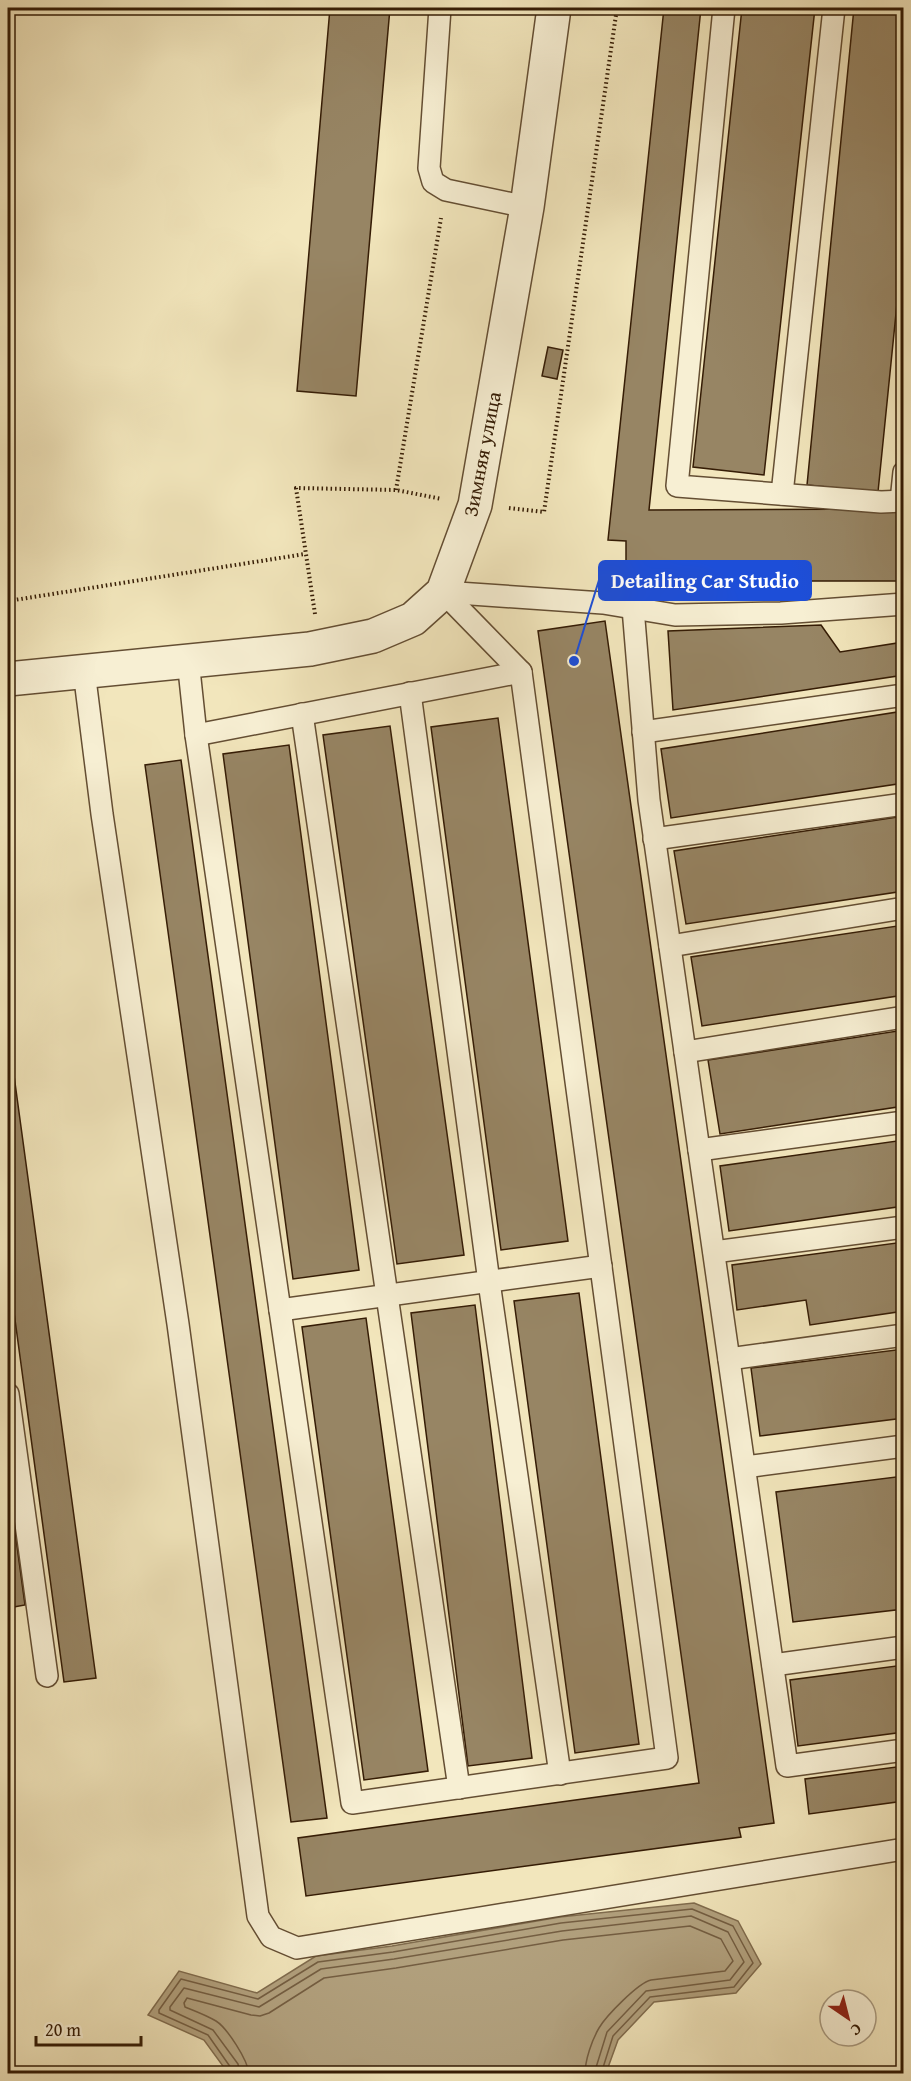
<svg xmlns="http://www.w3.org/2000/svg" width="911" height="2081" font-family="'Gentium Book Plus',serif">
	<rect width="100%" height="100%" fill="#f2e6bc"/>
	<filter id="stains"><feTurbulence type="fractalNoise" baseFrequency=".00333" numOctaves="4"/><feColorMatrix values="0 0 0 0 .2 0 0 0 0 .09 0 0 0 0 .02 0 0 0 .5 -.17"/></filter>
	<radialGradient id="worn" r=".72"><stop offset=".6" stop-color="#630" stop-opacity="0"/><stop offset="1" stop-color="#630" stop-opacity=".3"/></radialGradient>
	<path fill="#b2a17e" stroke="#806c4e" stroke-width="1.5" d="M694 1903 738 1921 761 1964 736 1993 654 2002 618 2040 606 2073H228L204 2040 148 2015 179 1971 257 1993 316 1956 392 1946 560 1917Z"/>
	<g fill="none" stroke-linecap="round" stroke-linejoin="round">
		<g stroke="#745e42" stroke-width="1.5">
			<path d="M232 2074 231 2068 208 2035 159 2013V2010L181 1979 258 1999 318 1962 393 1952 561 1923 692 1909 733 1926 753 1963 734 1987 650 1997 613 2036 601 2074"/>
			<path d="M240 2074 238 2064 213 2030 170 2010V2007L184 1988 259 2007 321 1969 394 1959 562 1931 691 1916 728 1932 744 1962 730 1980 646 1991 607 2032 594 2074"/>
			<path d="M249 2074C248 2060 227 2028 216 2021 206 2015 195 2011 185 2007L184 2003 187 1998 251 2015 260 2016 269 2013 324 1978 396 1968 563 1940 690 1926 721 1939 733 1961 725 1971 651 1980C638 1983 606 2016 599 2028 592 2040 585 2060 585 2074"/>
		</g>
	</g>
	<g fill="#978564" stroke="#351c05" stroke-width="1.5">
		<path d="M330 8H390L356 396 297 391Z"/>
		<path d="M664 8H701L649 510 904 509V581H726V591H667V581H626V541L608 540Z"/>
		<path d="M742 8H815L764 475 693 467Z"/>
		<path d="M854 8H904V234L878 492 807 485Z"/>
		<path d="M548 347 563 350 557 379 542 376Z"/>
		<path d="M605 621 774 1823 739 1828 741 1837 306 1896 298 1838 699 1783 538 631Z"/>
		<path d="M821 625 840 652 904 642V675L673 710 668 631Z"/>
		<path d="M904 711V783L671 818 661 749Z"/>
		<path d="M498 718 568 1241 501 1250 431 727Z"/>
		<path d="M390 726 464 1255 397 1264 323 735Z"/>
		<path d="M289 745 359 1270 293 1279 223 754Z"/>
		<path d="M181 760 327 1818 291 1822 145 765Z"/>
		<path d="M904 816V891L686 924 674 851Z"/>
		<path d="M904 925V995L702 1026 691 957Z"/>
		<path d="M904 1030V1106L720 1134 708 1060Z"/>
		<path d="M10 1046 96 1678 64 1682 8 1268V1047Z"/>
		<path d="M904 1140V1206L729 1231 720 1166Z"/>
		<path d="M904 1242V1311L810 1325 806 1300 737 1310 732 1265Z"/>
		<path d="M579 1293 639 1744 575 1753 514 1301Z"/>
		<path d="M475 1305 532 1758 468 1766 411 1313Z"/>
		<path d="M366 1318 428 1771 364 1780 302 1327Z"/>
		<path d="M904 1349V1418L760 1436 751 1368Z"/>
		<path d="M904 1476V1609L793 1622 776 1492Z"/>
		<path d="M8 1480 25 1605 8 1608Z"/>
		<path d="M904 1665V1732L798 1746 790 1680Z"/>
		<path d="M904 1766V1801L809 1814 805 1779Z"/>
	</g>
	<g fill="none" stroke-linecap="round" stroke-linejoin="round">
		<defs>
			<g id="service">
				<path d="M440 8 429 168 433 182 446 190 527 207"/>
				<path d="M724 8 677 486 881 502 904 501"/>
				<path d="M782 494 834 8"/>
				<path d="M901 501 904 472"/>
				<path d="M443 592 603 603 675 615 781 613 904 604"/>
				<path d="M633 608 649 800 787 1766 904 1750"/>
				<path d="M188 660 196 735 352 1803 667 1758 521 672 443 592"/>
				<path d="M84 671 102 814 178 1324 258 1916 271 1937 297 1948 904 1849"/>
				<path d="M410 693 489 1282 560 1774"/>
				<path d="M302 714 459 1788"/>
				<path d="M643 732 904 695"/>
				<path d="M196 735 521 672"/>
				<path d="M654 839 904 804"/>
				<path d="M670 946 904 908"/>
				<path d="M685 1052 904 1017"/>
				<path d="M699 1150 904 1122"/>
				<path d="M714 1252 904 1227"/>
				<path d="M280 1310 601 1266"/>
				<path d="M729 1359 904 1335"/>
				<path d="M8 1394 47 1676"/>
				<path d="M745 1467 904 1446"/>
				<path d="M773 1665 904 1647"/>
			</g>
			<path id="tertiary" d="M8 679 310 649 373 636 413 619 443 592 475 505 527 207 554 8"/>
		</defs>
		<use href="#service" stroke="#644e33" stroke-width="24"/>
		<use href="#tertiary" stroke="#644e33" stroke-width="36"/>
		<g stroke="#351c05" stroke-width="4" stroke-dasharray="1.5 3" stroke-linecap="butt">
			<path d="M396 490 441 218"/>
			<path d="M509 508 544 512 617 8"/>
			<path d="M8 601 305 554"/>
			<path d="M315 614 296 488 396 490 442 499"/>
		</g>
		<use href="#service" stroke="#f7efd3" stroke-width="21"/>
		<use href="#tertiary" stroke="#f7efd3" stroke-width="33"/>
	</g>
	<g text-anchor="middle" stroke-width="5" stroke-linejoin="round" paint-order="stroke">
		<g font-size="20" fill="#351c05" stroke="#f7efd3">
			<text transform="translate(482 454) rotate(-79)" y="7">Зимняя улица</text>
		</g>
	</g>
	<path fill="none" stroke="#1d4ed8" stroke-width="2" d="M574 661L599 580"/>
	<circle fill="#1d4ed8" stroke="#f7efd3" stroke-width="2" cx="574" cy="661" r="6"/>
	<rect fill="#1d4ed8" stroke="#1d4ed8" stroke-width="2" x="599" y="561" width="212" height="39" rx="6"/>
	<g font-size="21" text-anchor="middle" font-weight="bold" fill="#fff">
		<text x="705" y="588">Detailing Car Studio</text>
	</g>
	<rect width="911" height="2081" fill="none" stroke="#f2e6bc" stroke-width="30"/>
	<rect x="9" y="9" width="893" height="2063" fill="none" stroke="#351c05" stroke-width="3"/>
	<rect x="15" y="15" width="881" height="2051" fill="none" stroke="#351c05" stroke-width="1.5"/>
	<g transform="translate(848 2018) rotate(145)"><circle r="28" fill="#f7efd3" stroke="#a99b81" stroke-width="1.5"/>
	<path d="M0-4.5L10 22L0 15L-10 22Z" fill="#8f2418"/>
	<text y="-9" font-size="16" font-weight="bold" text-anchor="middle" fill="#351c05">С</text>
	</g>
	<path d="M36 2036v9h105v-9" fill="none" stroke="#351c05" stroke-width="3"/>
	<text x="45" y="2036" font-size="18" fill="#351c05" stroke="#f7efd3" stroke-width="4.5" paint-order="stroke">20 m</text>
	<rect width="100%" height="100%" filter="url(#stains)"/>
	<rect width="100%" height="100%" fill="url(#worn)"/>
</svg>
